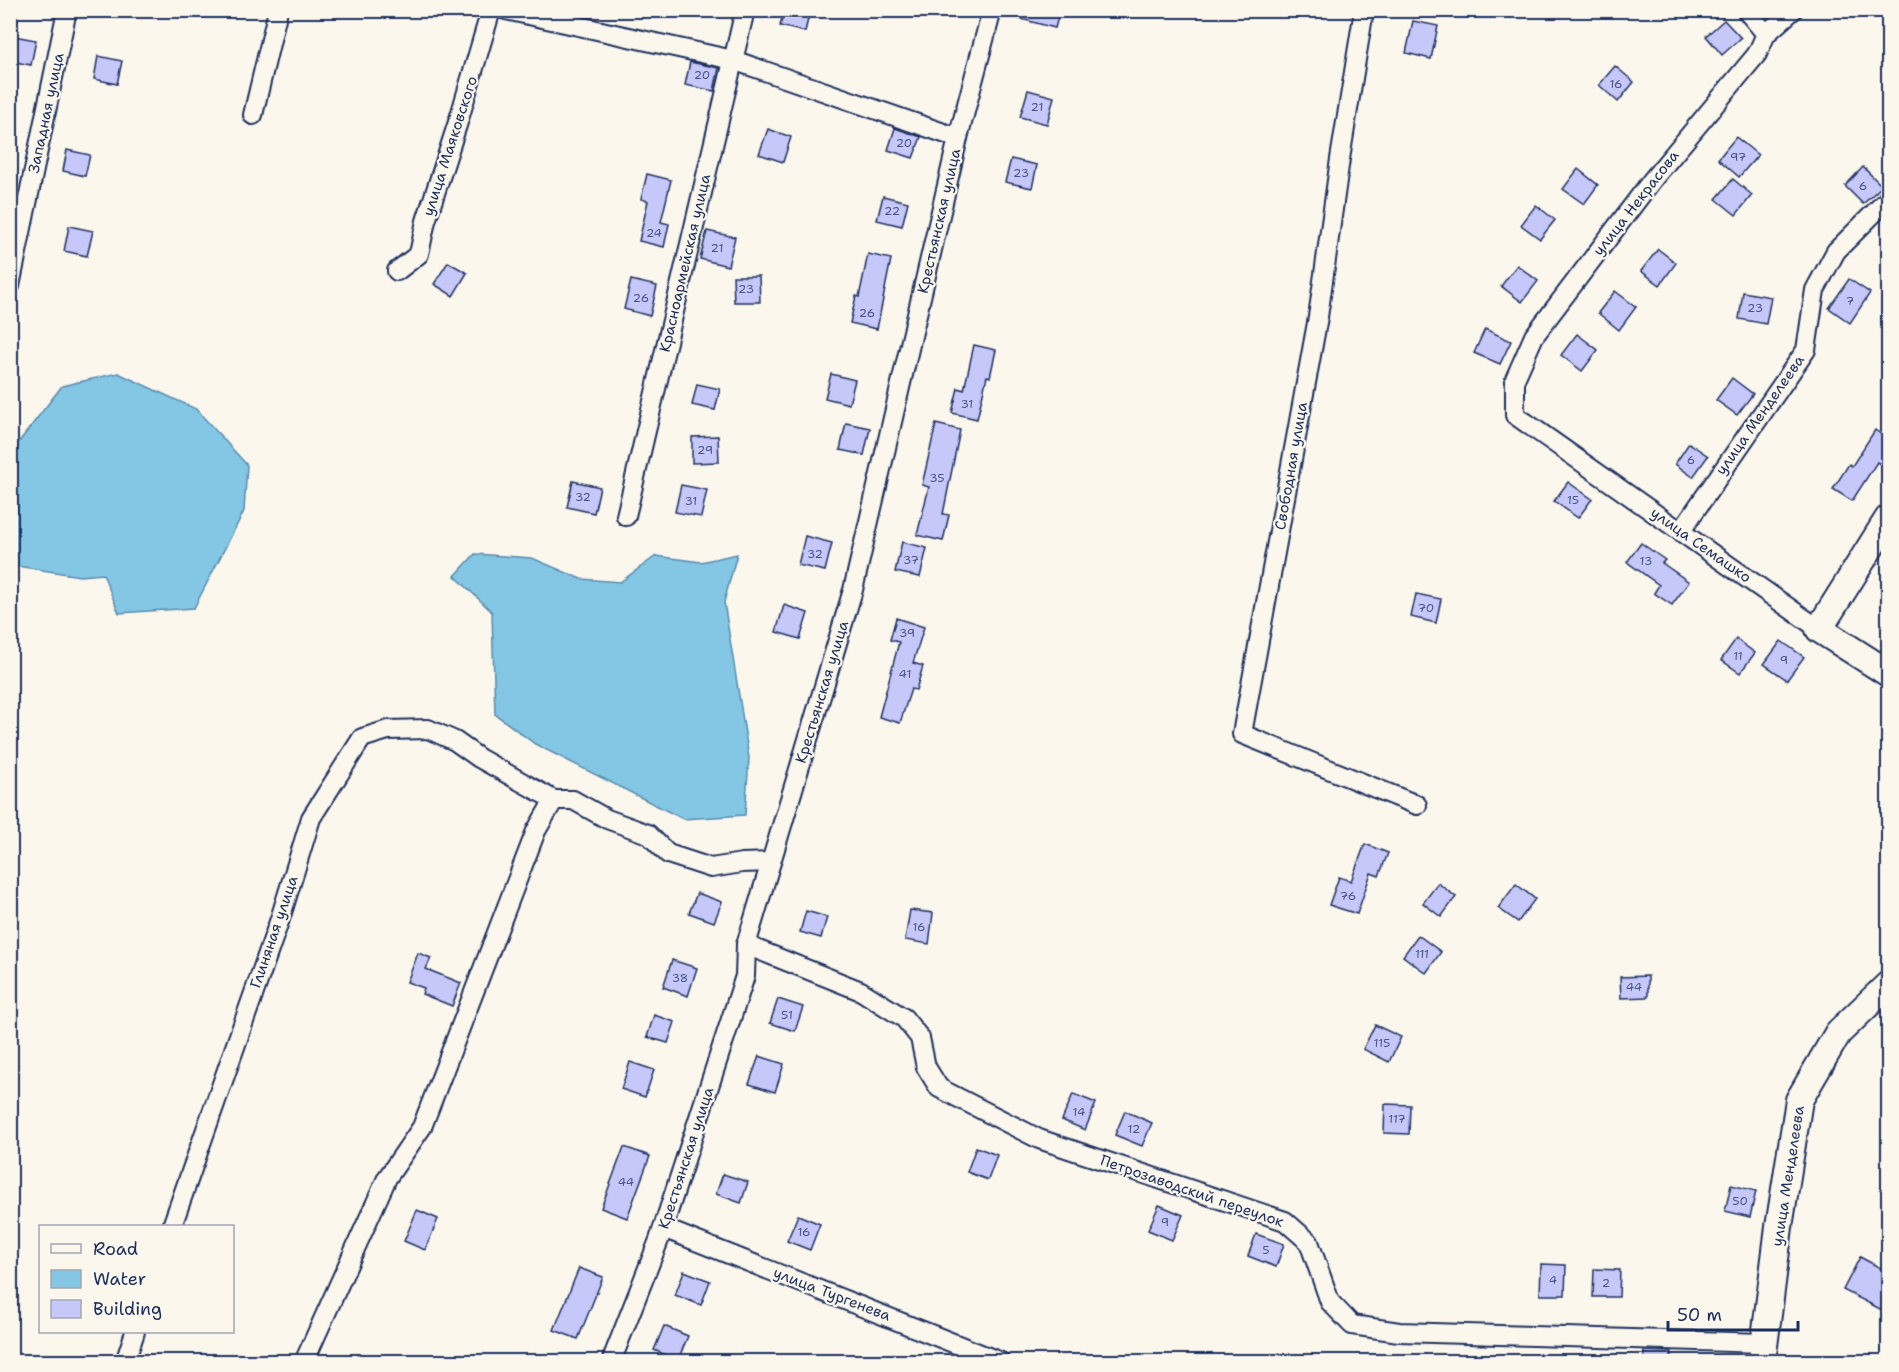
<svg xmlns="http://www.w3.org/2000/svg" width="1899" height="1372" font-family="'Shantell Sans',sans-serif">
	<rect width="100%" height="100%" fill="#fbf7ec"/>
	<filter id="ink" filterUnits="userSpaceOnUse"><feTurbulence type="fractalNoise" baseFrequency=".0167" numOctaves="2"/><feDisplacementMap in="SourceGraphic" scale="12" xChannelSelector="R" yChannelSelector="G"/><feConvolveMatrix kernelMatrix="1 2 1 2 8 2 1 2 1" color-interpolation-filters="sRGB"/></filter>
	<g filter="url(#ink)">
		<g fill="#83c7e4" stroke="#598aae" stroke-width="1.5">
			<path d="M118 373 196 409 247 465 244 511 194 608 119 613 103 574 80 576 11 565V452L62 386Z"/>
			<path d="M475 554 532 558 581 579 620 582 656 556 701 562 737 554 724 602 749 758 745 815 683 819 535 744 495 714 492 612 455 576Z"/>
		</g>
		<g fill="#c7c8fa" stroke="#1b2f5e" stroke-width="1.5">
			<path d="M784 10H810L805 32 780 26Z"/>
			<path d="M1007 10H1060L1055 28 1006 15Z"/>
			<path d="M1724 20 1741 38 1722 55 1706 36Z"/>
			<path d="M1413 21 1438 26 1431 59 1406 53Z"/>
			<path d="M14 36 36 40 31 65 10 61Z"/>
			<path d="M98 56 122 61 117 84 94 79Z"/>
			<path d="M690 62 719 68 714 91 685 85Z"/>
			<path d="M1615 66 1634 82 1618 102 1599 85Z"/>
			<path d="M1028 90 1054 97 1047 124 1020 117Z"/>
			<path d="M895 128 921 137 913 158 888 150Z"/>
			<path d="M768 129 791 137 783 162 759 154Z"/>
			<path d="M1736 137 1758 155 1739 177 1718 159Z"/>
			<path d="M67 150 90 155 85 176 63 171Z"/>
			<path d="M1011 159 1037 165 1032 188 1005 182Z"/>
			<path d="M1863 167 1882 186 1863 204 1845 186Z"/>
			<path d="M1578 169 1598 185 1584 204 1563 189Z"/>
			<path d="M647 174 671 180 661 222 669 224 664 247 639 241 648 201 641 199Z"/>
			<path d="M1733 179 1752 195 1736 215 1716 199Z"/>
			<path d="M883 196 908 202 902 226 877 220Z"/>
			<path d="M1536 205 1555 220 1540 239 1521 225Z"/>
			<path d="M69 226 93 231 87 256 64 251Z"/>
			<path d="M707 231 735 237 728 266 700 259Z"/>
			<path d="M1658 249 1676 263 1660 285 1641 271Z"/>
			<path d="M868 254 891 259 877 329 850 323 856 296 859 297Z"/>
			<path d="M448 262 467 273 453 296 434 284Z"/>
			<path d="M1517 265 1538 281 1522 302 1501 286Z"/>
			<path d="M733 276H759L760 302H734Z"/>
			<path d="M1849 279 1870 293 1850 323 1829 308Z"/>
			<path d="M631 280 657 286 650 316 624 309Z"/>
			<path d="M1615 291 1636 307 1619 330 1598 313Z"/>
			<path d="M1743 292 1771 297 1766 324 1739 319Z"/>
			<path d="M1485 329 1511 341 1500 364 1474 353Z"/>
			<path d="M1577 334 1598 350 1582 371 1561 355Z"/>
			<path d="M974 345 996 350 990 377 987 376 977 419 952 413 958 388 964 390Z"/>
			<path d="M831 374 855 380 849 404 825 398Z"/>
			<path d="M1732 378 1753 394 1737 415 1716 400Z"/>
			<path d="M697 384 720 389 715 410 692 405Z"/>
			<path d="M846 423 870 428 864 455 840 450Z"/>
			<path d="M936 424 960 430 943 514 949 515 943 541 917 535 929 487 922 485Z"/>
			<path d="M1875 430 1888 439V469L1877 462 1852 501 1833 489 1849 464 1852 466Z"/>
			<path d="M718 436 719 462 692 463V437Z"/>
			<path d="M1689 443 1708 456 1693 477 1675 464Z"/>
			<path d="M573 481 600 487 594 513 567 507Z"/>
			<path d="M1568 482 1592 499 1578 518 1554 501Z"/>
			<path d="M681 485 707 490 701 517 675 512Z"/>
			<path d="M805 536 832 543 825 571 798 565Z"/>
			<path d="M902 542 927 548 920 577 895 572Z"/>
			<path d="M1641 543 1665 560 1662 563 1689 582 1672 605 1654 593 1659 585 1627 562Z"/>
			<path d="M1416 594 1441 599 1436 623 1411 617Z"/>
			<path d="M784 605 808 613 800 639 776 632Z"/>
			<path d="M896 618 924 627 913 663 923 666 916 690 911 689 900 723 879 717 899 642 890 640Z"/>
			<path d="M1736 639 1755 653 1740 673 1721 660Z"/>
			<path d="M1781 641 1804 657 1787 680 1764 664Z"/>
			<path d="M1365 844 1388 853 1379 876 1371 873 1357 914 1329 905 1339 877 1351 881Z"/>
			<path d="M1438 883 1456 897 1441 917 1423 903Z"/>
			<path d="M1516 884 1535 899 1518 922 1498 908Z"/>
			<path d="M697 893 722 902 714 922 689 913Z"/>
			<path d="M910 910 933 913 929 944 905 940Z"/>
			<path d="M806 911 827 917 821 938 800 932Z"/>
			<path d="M1418 935 1441 952 1426 973 1403 956Z"/>
			<path d="M418 953 431 958 426 969 461 983 452 1006 422 994 424 988 407 982Z"/>
			<path d="M672 960 697 968 688 996 663 987Z"/>
			<path d="M1648 976V997L1621 998 1620 977Z"/>
			<path d="M778 999 803 1007 795 1031 770 1023Z"/>
			<path d="M654 1015 675 1022 668 1043 647 1037Z"/>
			<path d="M1375 1025 1401 1037 1389 1062 1363 1049Z"/>
			<path d="M759 1056 784 1064 775 1092 749 1084Z"/>
			<path d="M630 1062 654 1070 645 1097 621 1089Z"/>
			<path d="M1073 1094 1096 1103 1085 1130 1062 1120Z"/>
			<path d="M1385 1104 1410 1105 1409 1134 1384 1133Z"/>
			<path d="M1125 1111 1152 1123 1142 1146 1115 1135Z"/>
			<path d="M624 1147 650 1156 627 1218 601 1208Z"/>
			<path d="M976 1147 997 1155 988 1180 967 1172Z"/>
			<path d="M723 1174 748 1182 741 1203 716 1194Z"/>
			<path d="M1731 1185 1756 1191 1750 1217 1725 1211Z"/>
			<path d="M1159 1205 1183 1215 1172 1240 1148 1230Z"/>
			<path d="M417 1210 438 1219 425 1250 404 1241Z"/>
			<path d="M798 1215 820 1224 810 1250 787 1241Z"/>
			<path d="M1256 1234 1284 1244 1276 1267 1248 1256Z"/>
			<path d="M1860 1257 1888 1272V1313L1843 1290Z"/>
			<path d="M1541 1264 1566 1265 1565 1295H1540Z"/>
			<path d="M579 1268 603 1277 578 1339 554 1330Z"/>
			<path d="M1594 1269 1620 1270 1619 1297H1593Z"/>
			<path d="M684 1271 710 1281 701 1305 675 1295Z"/>
			<path d="M664 1326 688 1336 678 1360 654 1350Z"/>
			<path d="M1644 1351 1672 1352 1671 1362H1644Z"/>
		</g>
		<g fill="none" stroke-linecap="round" stroke-linejoin="round">
			<defs>
				<g id="street">
					<path d="M506 10 733 60 958 138"/>
					<path d="M1364 10 1340 159 1318 317 1242 734 1417 805"/>
					<path d="M1746 10 1766 34"/>
					<path d="M1793 10 1766 34 1757 54 1653 179 1534 336 1515 379V415L1819 629"/>
					<path d="M253 115 278 10"/>
					<path d="M397 271 419 254 426 221 459 119 491 10"/>
					<path d="M10 286 67 10"/>
					<path d="M626 516 745 10"/>
					<path d="M1681 531 1806 350 1815 290 1836 251 1888 199"/>
					<path d="M746 945 861 991 904 1018 920 1038 926 1067 939 1088 1039 1139 1285 1221 1309 1242 1330 1302 1352 1325 1399 1332 1763 1343"/>
					<path d="M172 1226 280 919 311 818 362 738 388 730 428 729 455 741 479 758 554 800H573L607 819 648 834 668 854 711 868 742 863 771 862"/>
					<path d="M663 1228 1001 1362"/>
					<path d="M125 1362 135 1332"/>
					<path d="M304 1362 387 1178 422 1127 536 831 554 800"/>
					<path d="M611 1362 659 1240 745 976 746 945 853 590 958 138 992 10"/>
				</g>
				<g id="secondary">
					<path d="M1888 519 1819 629 1888 673"/>
					<path d="M1762 1362 1779 1227 1799 1100 1838 1033 1888 985"/>
				</g>
			</defs>
			<use href="#street" stroke="#1b2f5e" stroke-width="22"/>
			<use href="#secondary" stroke="#1b2f5e" stroke-width="30"/>
			<use href="#street" stroke="#fbf7ec" stroke-width="18"/>
			<use href="#secondary" stroke="#fbf7ec" stroke-width="26"/>
		</g>
	</g>
	<g text-anchor="middle" stroke-width="4.5" stroke-linejoin="round" paint-order="stroke">
		<g font-size="12" fill="#465585">
			<text x="702" y="79">20</text>
			<text x="1616" y="88">16</text>
			<text x="1037" y="111">21</text>
			<text x="904" y="147">20</text>
			<text x="1738" y="161">97</text>
			<text x="1021" y="177">23</text>
			<text x="1863" y="190">6</text>
			<text x="892" y="215">22</text>
			<text x="654" y="237">24</text>
			<text x="717" y="252">21</text>
			<text x="746" y="293">23</text>
			<text x="641" y="302">26</text>
			<text x="1850" y="305">7</text>
			<text x="1755" y="312">23</text>
			<text x="867" y="317">26</text>
			<text x="967" y="408">31</text>
			<text x="705" y="454">29</text>
			<text x="1691" y="464">6</text>
			<text x="937" y="482">35</text>
			<text x="583" y="501">32</text>
			<text x="1573" y="504">15</text>
			<text x="691" y="505">31</text>
			<text x="815" y="558">32</text>
			<text x="911" y="564">37</text>
			<text x="1646" y="565">13</text>
			<text x="1426" y="612">70</text>
			<text x="907" y="637">39</text>
			<text x="1738" y="660">11</text>
			<text x="1784" y="664">9</text>
			<text x="905" y="678">41</text>
			<text x="1348" y="900">76</text>
			<text x="919" y="931">16</text>
			<text x="1422" y="958">111</text>
			<text x="680" y="982">38</text>
			<text x="1634" y="991">44</text>
			<text x="787" y="1019">51</text>
			<text x="1382" y="1047">115</text>
			<text x="1079" y="1116">14</text>
			<text x="1397" y="1123">117</text>
			<text x="1134" y="1133">12</text>
			<text x="626" y="1186">44</text>
			<text x="1740" y="1205">50</text>
			<text x="1165" y="1226">9</text>
			<text x="804" y="1236">16</text>
			<text x="1266" y="1254">5</text>
			<text x="1553" y="1284">4</text>
			<text x="1606" y="1287">2</text>
		</g>
		<g font-size="15" fill="#1b2f5e" stroke="#fbf7ec">
			<text transform="translate(46 113) rotate(-78)" y="5">Западная улица</text>
			<text transform="translate(450 146) rotate(-72)" y="5">улица Маяковского</text>
			<text transform="translate(1636 203) rotate(-52)" y="5">улица Некрасова</text>
			<text transform="translate(939 221) rotate(-77)" y="5">Крестьянская улица</text>
			<text transform="translate(685 263) rotate(-77)" y="5">Красноармейская улица</text>
			<text transform="translate(1760 415) rotate(-55)" y="5">улица Менделеева</text>
			<text transform="translate(1291 466) rotate(-80)" y="5">Свободная улица</text>
			<text transform="translate(1701 545) rotate(35)" y="5">улица Семашко</text>
			<text transform="translate(822 692) rotate(-73)" y="5">Крестьянская улица</text>
			<text transform="translate(274 932) rotate(-71)" y="5">Глиняная улица</text>
			<text transform="translate(686 1158) rotate(-72)" y="5">Крестьянская улица</text>
			<text transform="translate(1788 1176) rotate(-81)" y="5">улица Менделеева</text>
			<text transform="translate(1192 1191) rotate(19)" y="5">Петрозаводский переулок</text>
			<text transform="translate(832 1294) rotate(21)" y="5">улица Тургенева</text>
		</g>
	</g>
	<rect width="1899" height="1372" fill="none" stroke="#fbf7ec" stroke-width="36"/>
	<rect x="18" y="18" width="1863" height="1336" fill="none" stroke="#1b2f5e" stroke-width="2" filter="url(#ink)"/>
	<rect x="39" y="1225" width="195" height="108" fill="#fbf7ec" stroke="#a1a7b3" stroke-width="1.5"/>
	<rect x="51" y="1244" width="30" height="9" fill="#fbf7ec" stroke="#a1a7b3" stroke-width="1.5"/>
	<text x="93" y="1255" font-size="18" fill="#1b2f5e">Road</text>
	<rect x="51" y="1270" width="30" height="18" fill="#83c7e4" stroke="#a1a7b3" stroke-width="1.5"/>
	<text x="93" y="1285" font-size="18" fill="#1b2f5e">Water</text>
	<rect x="51" y="1300" width="30" height="18" fill="#c7c8fa" stroke="#a1a7b3" stroke-width="1.5"/>
	<text x="93" y="1315" font-size="18" fill="#1b2f5e">Building</text>
	<path d="M1668 1321v9h130v-9" fill="none" stroke="#1b2f5e" stroke-width="3"/>
	<text x="1677" y="1321" font-size="18" fill="#1b2f5e" stroke="#fbf7ec" stroke-width="4.5" paint-order="stroke">50 m</text>
</svg>
